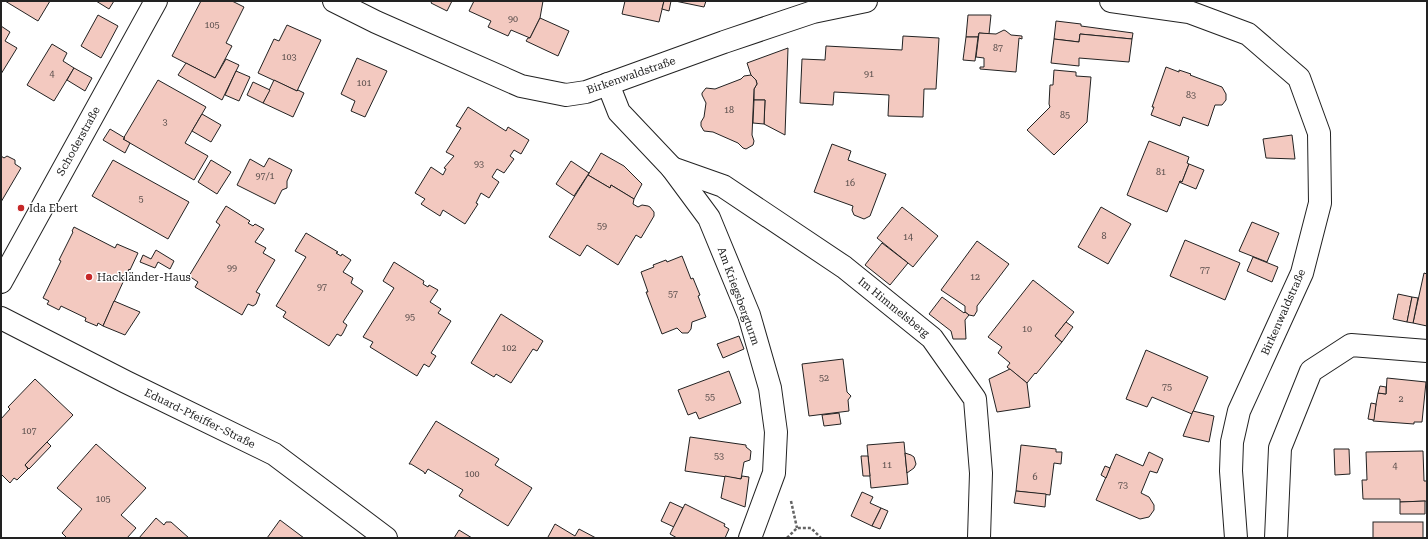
<svg xmlns="http://www.w3.org/2000/svg" width="1428" height="539" font-family="'Roboto Serif',serif">
	<rect width="100%" height="100%" fill="#fff"/>
	<g fill="#f3c9c0" stroke="#222">
		<path d="M5 1H50L38 21Z"/>
		<path d="M96 1H114L109 9Z"/>
		<path d="M201 1H232L244 7 226 43 232 46 215 78 172 56Z"/>
		<path d="M432 1H452L447 11 431 3Z"/>
		<path d="M474 1H543L540 18 530 38 511 30 508 36 488 27 491 21 469 11Z"/>
		<path d="M625 1H664L659 22 622 14Z"/>
		<path d="M664 1H671L669 11 662 9Z"/>
		<path d="M675 1H706L704 7Z"/>
		<path d="M98 15 118 26 101 58 81 46Z"/>
		<path d="M968 15H991L989 34 979 33 978 37H966Z"/>
		<path d="M540 18 569 31 558 56 526 41 528 38H530Z"/>
		<path d="M1056 21 1081 24V26L1133 33 1132 39 1080 34 1079 42 1054 39Z"/>
		<path d="M287 25 321 40 297 91 258 73 274 39 279 41Z"/>
		<path d="M1 26 10 32 5 41 17 48 1 74Z"/>
		<path d="M1004 30 1006 31 1011 35 1022 36V39L1019 38 1016 72 980 69V67H984V58L976 57 979 33 996 34Z"/>
		<path d="M1080 34 1132 39 1129 62 1079 58V66L1051 63 1054 39 1079 42Z"/>
		<path d="M903 36 939 38 936 89H924L923 117 888 116 889 95 834 92 833 105 800 103 802 59 825 60 826 46 902 50Z"/>
		<path d="M966 37H978L975 61 963 60Z"/>
		<path d="M52 44 67 53 63 61 74 68 54 101 27 85Z"/>
		<path d="M788 48 785 135 764 124 765 100H754V89L757 84 756 80 751 75 747 63Z"/>
		<path d="M357 58 387 71 365 117 351 111 355 101 341 94Z"/>
		<path d="M226 59 239 65 222 100 178 75 186 63 215 78Z"/>
		<path d="M1166 67 1179 72V70L1191 74 1190 75 1222 87 1226 94V100L1222 105H1215L1208 126 1183 117 1180 126 1151 115 1154 107H1152Z"/>
		<path d="M74 68 92 78 85 91 67 80Z"/>
		<path d="M1054 70 1076 72V76L1091 77 1087 122 1054 155 1027 130 1050 107 1049 104 1050 85H1053Z"/>
		<path d="M236 71 250 77 239 101 225 95Z"/>
		<path d="M751 75 756 80 757 84 754 89 752 135 754 141 753 145 746 149 743 148 738 143 713 132 704 131 701 126V122L704 117 706 103 702 95V93L706 88 715 89 741 79 744 76Z"/>
		<path d="M158 80 206 107 185 143 208 156 194 180 123 139Z"/>
		<path d="M274 80 297 91 298 90 304 93 293 117 263 103Z"/>
		<path d="M253 82 270 90 263 103 247 95Z"/>
		<path d="M754 100H765L764 124 753 123Z"/>
		<path d="M468 107 506 131 508 127 529 140 521 154 514 150 510 156 514 159 504 173 497 169 492 177 499 182 489 198 481 193 476 203 478 204 465 224 443 210 440 216 421 204 425 199 415 193 431 167 443 175 446 169 444 168 454 156 446 152 461 128 456 126Z"/>
		<path d="M202 114 221 125 211 142 192 131Z"/>
		<path d="M110 129 125 138 123 139 130 143 125 153 103 140Z"/>
		<path d="M1292 135 1295 159 1266 158 1263 139Z"/>
		<path d="M1149 141 1189 157 1187 163 1189 164 1182 182 1180 181 1167 212 1127 195Z"/>
		<path d="M832 144 851 151 848 160 886 174 870 216 864 219 854 215 852 210 853 206 814 192Z"/>
		<path d="M601 153 624 166 642 184 634 199 611 185 610 188 588 175Z"/>
		<path d="M1 156 4 158 7 156 15 160V164L21 168 1 202Z"/>
		<path d="M269 158 292 170 287 181V188L282 190 275 204 237 185 250 159 264 167Z"/>
		<path d="M113 160 189 202 168 239 92 196Z"/>
		<path d="M211 160 231 172 217 194 198 182Z"/>
		<path d="M571 161 589 173 574 196 556 184Z"/>
		<path d="M1189 164 1204 170 1196 189 1179 182 1180 181 1182 182Z"/>
		<path d="M588 175 610 188 611 185 634 199 633 204 638 207 642 205 648 206 650 207 654 212V216L641 238 636 235 618 265 587 245 580 256 549 237Z"/>
		<path d="M226 206 250 221 248 223 253 226 255 224 264 229 255 242 266 248 263 253 275 260 256 292 260 294 256 304 253 306 248 304 242 315 195 287 198 282 189 276 220 225 216 222Z"/>
		<path d="M902 207 938 236 913 267 877 238Z"/>
		<path d="M1101 207 1131 224 1108 264 1078 247Z"/>
		<path d="M1252 222 1279 233 1267 262 1239 251Z"/>
		<path d="M74 227 115 248 117 244 138 253 130 270 129 269 103 326 98 323 97 326 85 321 86 318 61 306 59 310 47 304 49 301 43 298 61 261 59 260 73 232 72 231Z"/>
		<path d="M306 233 338 252 336 253 341 256 342 254 351 260 343 272 353 278 351 283 363 291 343 322 347 325 343 333 341 336 337 334 329 346 283 317 286 312 276 306 306 257 295 251Z"/>
		<path d="M1185 240 1240 263 1225 300 1170 276Z"/>
		<path d="M977 241 1009 264 977 306V311L974 316 969 315 965 312V306L941 290Z"/>
		<path d="M882 243 908 263 890 285 865 265Z"/>
		<path d="M156 250 174 261 170 269 158 262 155 268 140 262 143 255 151 259Z"/>
		<path d="M682 256 691 279 693 278 700 295 698 296 706 317 692 322 691 329 688 333H682L677 328 662 334 646 292H648L641 272 654 267 653 265 666 260 667 262Z"/>
		<path d="M1253 257 1278 267 1272 282 1247 271Z"/>
		<path d="M394 262 424 281 423 284 428 287 429 285 438 290 430 302 441 309 438 313 451 321 431 353 436 356 431 364 429 367 424 364 417 376 370 347 373 342 363 337 394 288 383 281Z"/>
		<path d="M1424 273 1427 274V326L1413 323Z"/>
		<path d="M1033 280 1074 312 1055 336 1062 342 1036 374 1035 373 1027 383 1007 367 1010 363 998 353 1002 347 988 337Z"/>
		<path d="M1398 294 1412 297 1407 322 1393 319Z"/>
		<path d="M942 297 964 313 965 312 969 315 965 320 966 339H953L951 331 929 314Z"/>
		<path d="M1412 297 1418 298 1413 323 1407 322Z"/>
		<path d="M114 301 140 312 125 335 103 326Z"/>
		<path d="M501 314 543 341 537 351 533 349 511 383 496 374 494 377 471 363Z"/>
		<path d="M1066 322 1073 327 1062 342 1055 336Z"/>
		<path d="M739 336 744 349 723 358 717 344Z"/>
		<path d="M1146 350 1208 377 1192 414 1152 397 1147 407 1126 399Z"/>
		<path d="M843 359 847 392 851 396 848 400 849 411 809 416 802 364Z"/>
		<path d="M1010 369 1027 383 1030 407 997 412 989 379Z"/>
		<path d="M729 371 741 403 699 419 696 412 688 415 678 390Z"/>
		<path d="M1387 378 1426 382 1422 422H1414V424L1373 421 1378 393 1386 394Z"/>
		<path d="M35 379 73 415 25 465 28 469 17 480 14 478 10 483 1 474V419L10 409 8 407Z"/>
		<path d="M1380 386 1386 387V394L1378 393Z"/>
		<path d="M1371 403 1376 404 1374 420 1368 419Z"/>
		<path d="M1193 411 1214 416 1209 442 1183 436Z"/>
		<path d="M839 413 841 424 824 426 822 415Z"/>
		<path d="M436 421 499 459 495 465 532 488 508 526 459 496 463 490 428 469 425 474 424 472 411 464H409Z"/>
		<path d="M690 437 746 445V447L751 451 750 460 744 462 741 479 685 471Z"/>
		<path d="M47 442 51 446 29 469 25 465Z"/>
		<path d="M904 442 908 484 871 488 867 445Z"/>
		<path d="M96 444 146 488 121 515 136 528 127 538H67L62 533 82 509 57 488Z"/>
		<path d="M1021 445 1056 449V452H1062L1061 464 1054 463 1050 495 1016 491Z"/>
		<path d="M1334 449H1349L1350 474 1335 475Z"/>
		<path d="M1423 451 1424 481H1427V501L1400 502V499H1363L1362 480H1367L1366 452Z"/>
		<path d="M1149 452 1163 459 1157 473 1150 471 1141 493 1149 497 1154 505V510L1149 517 1140 519 1096 500 1116 454 1143 466Z"/>
		<path d="M905 453 911 455 914 457 916 464 914 468 907 473Z"/>
		<path d="M861 456H868L870 476H863Z"/>
		<path d="M1105 466 1110 468 1106 478 1101 475Z"/>
		<path d="M725 476 741 479 742 476 749 477 745 507 721 498Z"/>
		<path d="M1016 491 1046 494 1045 507 1014 503Z"/>
		<path d="M862 492 873 497 870 503 881 508 872 526 851 516Z"/>
		<path d="M1425 501V514H1400V502Z"/>
		<path d="M670 502 683 508 674 527 661 521Z"/>
		<path d="M685 504 725 524 724 526 729 529 725 538H677L670 534Z"/>
		<path d="M881 508 888 511 880 529 872 526Z"/>
		<path d="M156 518 164 525 166 522H171L189 538H139Z"/>
		<path d="M280 520 304 538H267Z"/>
		<rect x="1373" y="522" width="50" height="16"/>
		<path d="M555 524 575 536 579 529 596 538H549L548 537Z"/>
		<path d="M459 530 472 538H454Z"/>
	</g>
	<g fill="none" stroke-linecap="round" stroke-linejoin="round">
		<defs>
			<g id="minor">
				<path d="M334 1 376 22 521 86 566 95 586 92 724 42 813 12 866 1"/>
				<path d="M1111 1 1189 12 1248 34 1299 78 1319 133 1320 203 1302 273 1239 411 1232 442 1231 471 1236 538"/>
				<path d="M608 84 619 112 672 168 709 218 749 315 770 388 776 432 774 473 750 538"/>
				<path d="M672 168 723 186 844 267 932 338 975 399 981 473 979 538"/>
				<path d="M1 282 156 1"/>
				<path d="M1 318 126 382 274 454 386 538"/>
				<path d="M1276 538 1280 448 1311 371 1351 345 1427 351"/>
			</g>
		</defs>
		<use href="#minor" stroke="#222" stroke-width="24"/>
		<g stroke="#646464" stroke-width="2.5" stroke-dasharray="3 2" stroke-linecap="butt">
			<path d="M791 501 797 528"/>
			<path d="M787 538 797 528H811L821 538"/>
		</g>
		<use href="#minor" stroke="#fff" stroke-width="22"/>
	</g>
	<g fill="#c62828" stroke="#fff" stroke-width="1.5">
		<circle cx="21" cy="208" r="4"/>
		<circle cx="89" cy="277" r="4"/>
	</g>
	<g text-anchor="middle" stroke-width="3" stroke-linejoin="round" paint-order="stroke">
		<g font-size="9" fill="#564c4a">
			<text x="513" y="22">90</text>
			<text x="212" y="28">105</text>
			<text x="998" y="51">87</text>
			<text x="289" y="60">103</text>
			<text x="52" y="77">4</text>
			<text x="869" y="77">91</text>
			<text x="364" y="86">101</text>
			<text x="1191" y="98">83</text>
			<text x="729" y="113">18</text>
			<text x="1065" y="118">85</text>
			<text x="165" y="125">3</text>
			<text x="479" y="167">93</text>
			<text x="1161" y="175">81</text>
			<text x="265" y="179">97/1</text>
			<text x="850" y="186">16</text>
			<text x="141" y="202">5</text>
			<text x="602" y="229">59</text>
			<text x="1104" y="239">8</text>
			<text x="908" y="240">14</text>
			<text x="232" y="271">99</text>
			<text x="1205" y="273">77</text>
			<text x="975" y="280">12</text>
			<text x="322" y="290">97</text>
			<text x="673" y="297">57</text>
			<text x="410" y="320">95</text>
			<text x="1027" y="332">10</text>
			<text x="509" y="351">102</text>
			<text x="824" y="381">52</text>
			<text x="1167" y="390">75</text>
			<text x="710" y="400">55</text>
			<text x="1401" y="402">2</text>
			<text x="29" y="434">107</text>
			<text x="719" y="459">53</text>
			<text x="887" y="468">11</text>
			<text x="1395" y="469">4</text>
			<text x="472" y="477">100</text>
			<text x="1035" y="480">6</text>
			<text x="1123" y="488">73</text>
			<text x="103" y="502">105</text>
		</g>
		<g font-size="11" fill="#222" stroke="#fff">
			<text transform="translate(631 75) rotate(-19)" y="4">Birkenwaldstraße</text>
			<text transform="translate(78 141) rotate(-61)" y="4">Schoderstraße</text>
			<text transform="translate(739 296) rotate(70)" y="4">Am Kriegsbergturm</text>
			<text transform="translate(894 307) rotate(39)" y="4">Im Himmelsberg</text>
			<text transform="translate(1283 312) rotate(-66)" y="4">Birkenwaldstraße</text>
			<text transform="translate(200 418) rotate(26)" y="4">Eduard-Pfeiffer-Straße</text>
		</g>
		<g font-size="11" fill="#222" stroke="#fff" text-anchor="start">
			<text x="29" y="212">Ida Ebert</text>
			<text x="97" y="281">Hackländer-Haus</text>
		</g>
	</g>
	<rect width="1428" height="539" fill="none" stroke="#222222" stroke-width="4"/>
</svg>
